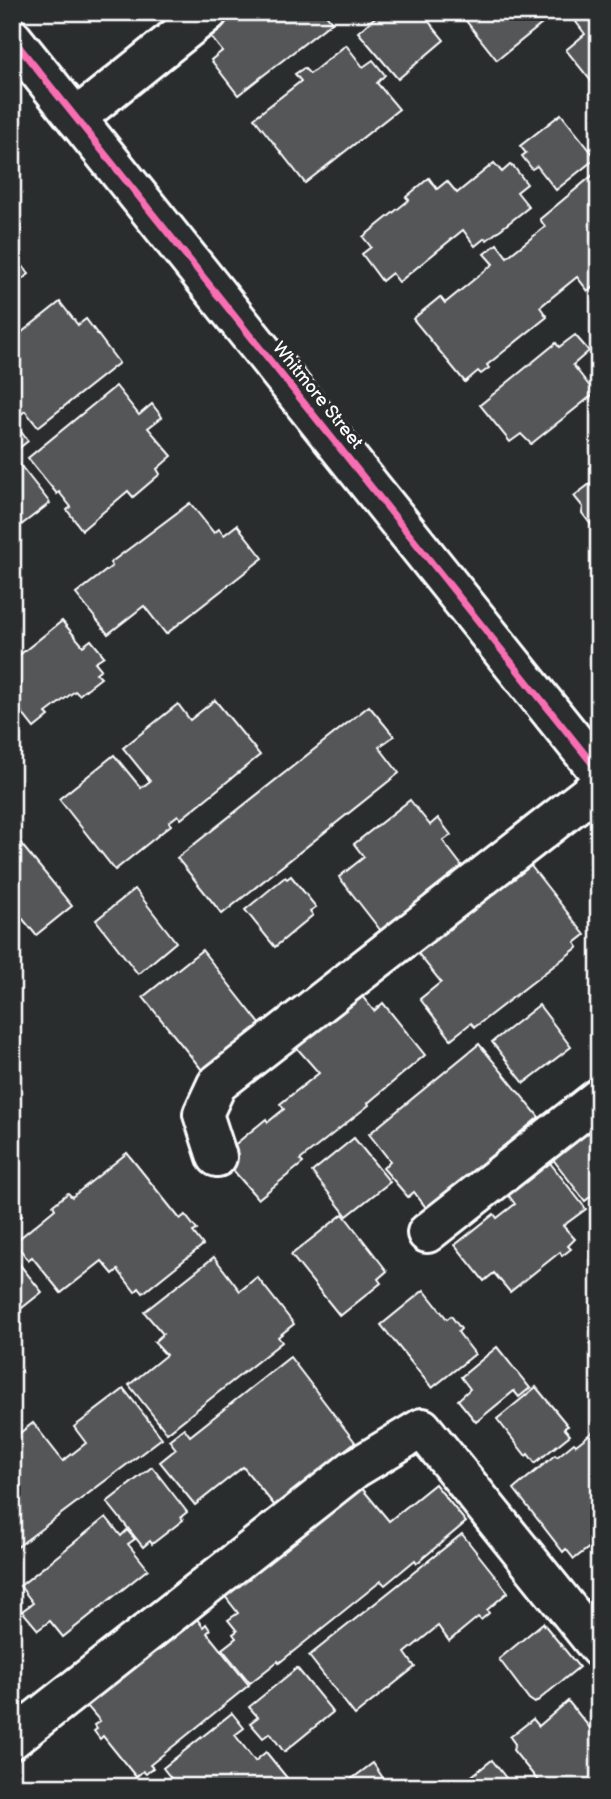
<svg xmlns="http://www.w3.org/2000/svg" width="611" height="1799" font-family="'Balsamiq Sans',sans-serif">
	<rect width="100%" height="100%" fill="#2a2d2e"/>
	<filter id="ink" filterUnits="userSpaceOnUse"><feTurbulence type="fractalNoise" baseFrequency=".0143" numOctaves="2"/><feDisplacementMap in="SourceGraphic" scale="14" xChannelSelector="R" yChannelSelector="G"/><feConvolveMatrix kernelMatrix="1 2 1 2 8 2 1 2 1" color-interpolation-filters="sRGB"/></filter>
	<g filter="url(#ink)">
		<g fill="#555758" stroke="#fff" stroke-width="2">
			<path d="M231 12H324L332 22 238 95 211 60 222 51 207 32Z"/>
			<path d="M381 12H421L444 40 398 79 358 32Z"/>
			<path d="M459 12H557L497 60Z"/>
			<path d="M588 12H599V91L566 50 585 34 576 22Z"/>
			<path d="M346 45 363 67 373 60 385 75 377 83 399 109 305 183 254 118 301 81 295 74 304 68 310 74Z"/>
			<path d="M561 114 596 158 556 190 537 166 532 169 522 156 526 153 520 146Z"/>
			<path d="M494 163 502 172 510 165 514 167 527 184 517 192 529 207 487 240 485 238 475 246 463 230 399 282 392 273 382 281 362 254 371 247 363 237 409 200 406 197 429 178 437 189 447 181 457 193Z"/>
			<path d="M599 170V282L588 291 577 277 540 307 547 317 487 365 489 368 481 374 478 371 465 382 413 319 440 297 445 303 493 264 484 254 497 244 507 257 545 227 540 219Z"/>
			<path d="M12 252 29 274 12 287Z"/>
			<path d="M60 302 78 325 86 319 119 363 38 427 25 411 13 421 28 441 12 454V340Z"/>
			<path d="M575 335 589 351 573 365 595 393 531 444 521 434 510 442 480 405 556 343 559 347Z"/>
			<path d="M116 386 139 415 152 404 162 417 148 428 172 456 157 469 160 474 133 497 128 491 82 530 67 510 71 507 59 492 57 494 28 458Z"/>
			<path d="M17 461 50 503 12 532V465Z"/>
			<path d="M599 477V530H595L582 513 583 507 574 496Z"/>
			<path d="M190 503 214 533 219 529 224 535 237 525 263 558 166 634 144 606 108 634 76 594 112 566 110 563Z"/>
			<path d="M62 621 83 646 91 640 104 656 95 662 101 669 96 673 101 678 79 695 75 691 46 713 49 716 34 728 12 700V691L21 684 12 672V661Z"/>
			<path d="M215 700 260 755 181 819 178 815 169 822 171 825 115 870 59 799 114 755 141 788 150 781 123 748 178 704 190 720Z"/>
			<path d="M369 706 394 736 379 747 399 773 222 914 177 858Z"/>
			<path d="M410 800 430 825 438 818 451 835 443 841 462 866 425 895 428 899 397 928 393 923 381 931 339 877 364 857 354 844Z"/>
			<path d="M12 833 72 906 36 935 12 906Z"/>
			<path d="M527 861 585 935 575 943 578 947 475 1027 471 1023 451 1039 420 999 441 982 412 946Z"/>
			<path d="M291 876 316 907 310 911 313 915 275 947 245 910 285 877 287 879Z"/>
			<path d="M135 889 176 942 138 974 96 920Z"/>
			<path d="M202 950 264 1029 206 1075 143 997Z"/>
			<path d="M354 986 374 1011 383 1003 425 1055 368 1103 369 1105 300 1160 303 1163 258 1199 221 1156 266 1119 268 1122 284 1109 280 1104 319 1073 289 1039Z"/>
			<path d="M539 1005 571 1047 524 1083 492 1042Z"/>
			<path d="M479 1044 539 1117 427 1209 414 1192 408 1197 383 1168 390 1161 369 1134Z"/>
			<path d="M590 1128 599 1139V1190L585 1201 552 1158Z"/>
			<path d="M354 1138 390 1182 347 1216 312 1172Z"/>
			<path d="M127 1153 180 1219 185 1215 197 1230 193 1232 203 1245 143 1293 139 1288 135 1292 118 1270 113 1274 102 1261 61 1293 32 1257 28 1260 15 1242 55 1209 53 1205 68 1193 72 1197Z"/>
			<path d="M547 1159 586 1209 563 1226 575 1239 568 1246 571 1249 562 1256 560 1252 510 1292 494 1273 484 1281 455 1245 494 1214 497 1218 515 1204 506 1192Z"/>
			<path d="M12 1204 22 1216 12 1224Z"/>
			<path d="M343 1214 387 1271 378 1279 381 1283 340 1316 291 1255Z"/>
			<path d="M12 1255 42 1292 12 1316Z"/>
			<path d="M214 1257 240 1291 257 1277 294 1324 278 1337 282 1342 167 1433 129 1385 166 1355 154 1342 163 1334 144 1312Z"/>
			<path d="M424 1290 447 1319 451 1316 461 1329 458 1332 475 1354 432 1388 381 1325Z"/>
			<path d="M497 1347 530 1388 519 1397 514 1391 476 1422 458 1400 470 1389 461 1377Z"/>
			<path d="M290 1357 355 1442 275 1506 243 1467 195 1505 160 1462 176 1449 169 1440 184 1428 190 1436Z"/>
			<path d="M536 1387 568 1426 564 1428 570 1435 535 1463 528 1454 526 1456 497 1419Z"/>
			<path d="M124 1389 162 1438 12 1551V1439L33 1423 63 1461 86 1443 74 1427Z"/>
			<path d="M599 1427V1540L574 1559 566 1549 563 1552 514 1489 555 1455 557 1457 574 1443 576 1445Z"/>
			<path d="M152 1467 187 1512 181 1517 183 1520 152 1544 150 1541 143 1547 107 1502Z"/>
			<path d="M435 1484 466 1522 417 1563 415 1560 385 1585 381 1581 279 1663 278 1661 250 1683 222 1649 236 1638 233 1634 237 1631 228 1620 238 1613 224 1595 360 1486 389 1521Z"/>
			<path d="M106 1517 121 1536 127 1530 135 1539 128 1544 148 1569 63 1637 50 1621 38 1630 22 1611 33 1603 20 1586Z"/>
			<path d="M462 1534 508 1592 487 1610 489 1613 481 1620 478 1617 449 1641 438 1626 405 1653 415 1667 355 1715 309 1656Z"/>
			<path d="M197 1619 203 1627 206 1624 210 1630 207 1633 249 1685 150 1765 153 1768 146 1774 143 1771 136 1777 103 1736 100 1739 94 1731 97 1729 94 1725 100 1721 87 1706 145 1659 141 1654 154 1644 159 1650Z"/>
			<path d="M543 1623 579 1667 535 1703 529 1699 499 1659Z"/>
			<path d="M297 1668 333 1712 284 1752 270 1733 263 1738 250 1723 258 1717 249 1707Z"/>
			<path d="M568 1701 599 1739V1787H543L513 1750 515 1744 510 1737 533 1719 539 1726Z"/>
			<path d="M232 1713 244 1728 235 1735 255 1761 266 1752 292 1784 289 1787H178L163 1768Z"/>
			<path d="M492 1760 513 1787H458Z"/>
			<path d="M373 1763 389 1787H341Z"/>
		</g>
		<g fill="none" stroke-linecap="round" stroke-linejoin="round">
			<defs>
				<g id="minor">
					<path d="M12 38 599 772"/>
					<path d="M76 118 208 12"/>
					<path d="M217 1157 203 1114 217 1084 599 786"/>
					<path d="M427 1233 599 1098"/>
					<path d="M12 1739 354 1469 422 1428 599 1648"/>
				</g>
			</defs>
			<use href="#minor" stroke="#fff" stroke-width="44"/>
			<use href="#minor" stroke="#2a2d2e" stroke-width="38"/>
			<defs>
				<path id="cycleway" d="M12 38 599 772"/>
			</defs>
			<use href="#cycleway" stroke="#2a2d2e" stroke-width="11"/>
			<use href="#cycleway" stroke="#f96db3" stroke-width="7"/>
		</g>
	</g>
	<g text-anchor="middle" stroke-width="7" stroke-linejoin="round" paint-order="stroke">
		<g font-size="18" fill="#fff" stroke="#2a2d2e">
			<text transform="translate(318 395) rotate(51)" y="6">Whitmore Street</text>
		</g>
	</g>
	<rect width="611" height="1799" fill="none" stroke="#2a2d2e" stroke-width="42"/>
	<rect x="21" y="21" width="569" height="1757" fill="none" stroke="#fff" stroke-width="2.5" filter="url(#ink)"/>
</svg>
